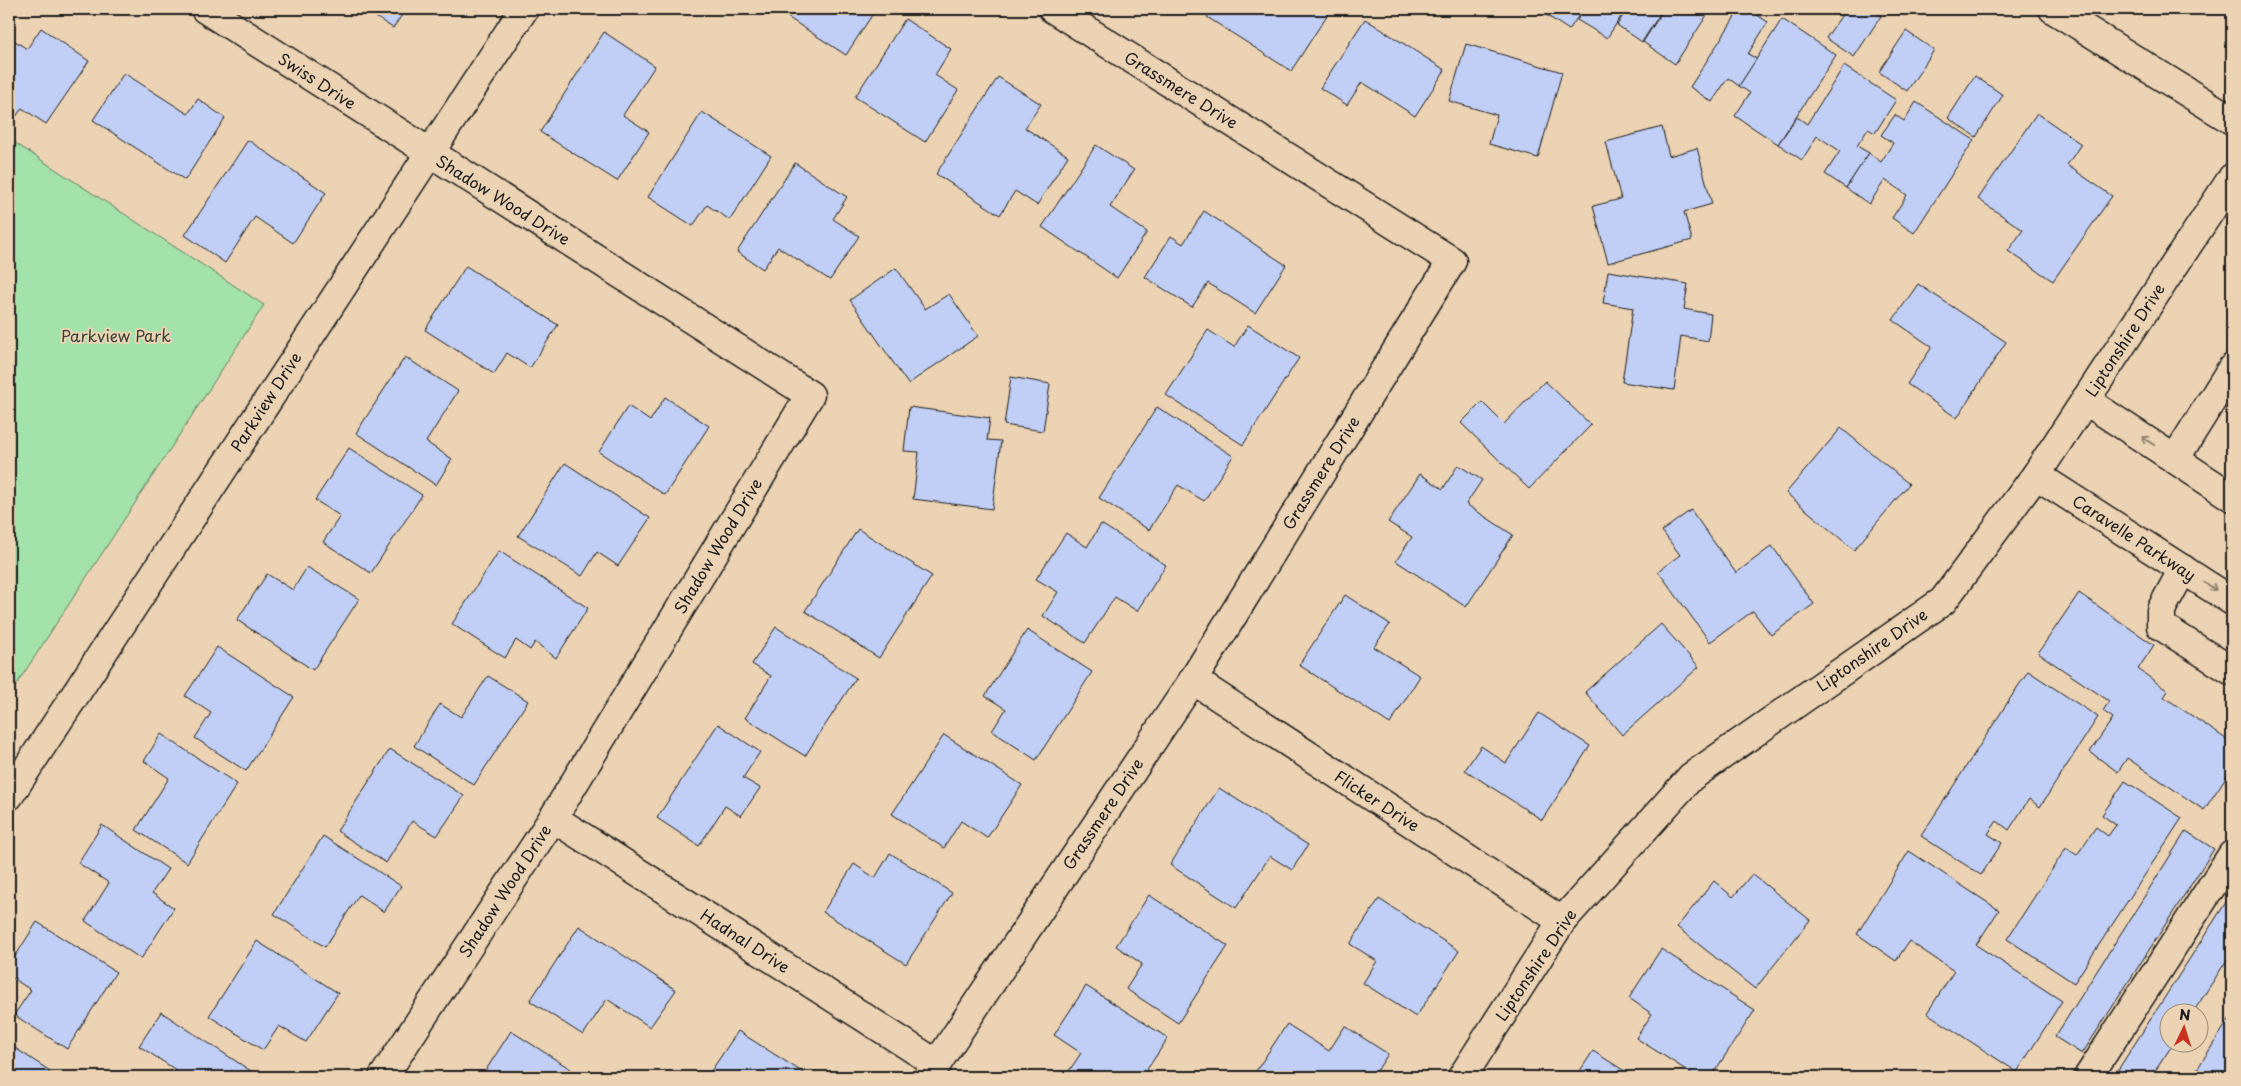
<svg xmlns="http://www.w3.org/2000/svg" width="2241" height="1086" font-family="'Playpen Sans',sans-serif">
	<rect width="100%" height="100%" fill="#ecd3b4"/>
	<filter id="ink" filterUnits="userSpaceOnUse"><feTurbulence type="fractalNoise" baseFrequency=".02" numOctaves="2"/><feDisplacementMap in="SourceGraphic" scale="10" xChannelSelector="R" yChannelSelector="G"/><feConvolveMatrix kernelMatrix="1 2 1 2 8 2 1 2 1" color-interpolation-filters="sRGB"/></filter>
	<g filter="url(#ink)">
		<path fill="#a3e2aa" stroke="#607f63" d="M9 139 264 305 9 696Z"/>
		<g fill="#c1cff6" stroke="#1c1c1c">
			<path d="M363 9H406L393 28Z"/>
			<path d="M775 9H870L874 12 846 55Z"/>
			<path d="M1213 9H1331L1291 71 1207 17Z"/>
			<path d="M1537 9H1583L1569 30Z"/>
			<path d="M1584 9H1626L1607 38 1577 20Z"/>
			<path d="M1627 9H1663L1642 42 1617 25Z"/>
			<path d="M1664 9H1711L1675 64 1643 42Z"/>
			<path d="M1740 9H1748L1768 22 1748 54 1757 59 1739 86 1728 78 1712 102 1690 87Z"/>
			<path d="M1846 9H1871L1881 16 1854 57 1826 38Z"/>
			<path d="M905 19 951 49 935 75 958 90 925 142 855 97Z"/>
			<path d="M1365 19 1445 70 1415 116 1362 82 1347 105 1320 88Z"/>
			<path d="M1782 19 1836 55 1778 144 1735 116 1750 93 1739 86Z"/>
			<path d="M41 28 89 61 46 124 22 108 9 127V37L27 49Z"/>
			<path d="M1906 31 1934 50 1907 91 1879 72Z"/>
			<path d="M604 32 655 66 623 115 649 132 617 181 540 132Z"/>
			<path d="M1466 44 1562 72 1538 158 1489 144 1497 115 1449 101Z"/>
			<path d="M1844 66 1896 100 1875 133 1868 129 1857 146 1869 153 1846 188 1825 174 1840 151 1817 136 1802 160 1778 144 1797 117 1807 124Z"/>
			<path d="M124 73 188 114 198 99 225 118 185 180 93 120Z"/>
			<path d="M1975 76 2003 95 1976 137 1948 118Z"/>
			<path d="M998 77 1041 104 1025 128 1068 156 1037 205 1015 191 1000 215 936 174Z"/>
			<path d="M1916 102 1974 140 1914 233 1892 218 1907 195 1885 180 1869 204 1846 188 1869 153 1881 162 1893 143 1881 135 1895 115 1904 121Z"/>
			<path d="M702 112 771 156 730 220 707 205 693 226 648 197Z"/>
			<path d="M2037 113 2081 144 2067 165 2112 196 2053 281 2008 251 2023 230 1978 199Z"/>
			<path d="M1662 127 1669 156 1697 148 1712 204 1684 212 1692 240 1608 263 1593 206 1621 199 1606 142Z"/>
			<path d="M248 140 326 193 293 243 255 217 225 263 185 235Z"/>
			<path d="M1096 145 1134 170 1110 207 1147 232 1117 278 1042 227Z"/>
			<path d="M795 163 847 197 833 219 859 236 830 280 778 247 763 269 737 252Z"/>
			<path d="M1204 211 1286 265 1255 313 1208 283 1192 307 1145 277 1171 236 1183 244Z"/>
			<path d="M466 266 558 325 530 368 507 353 494 374 425 330Z"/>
			<path d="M896 268 925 309 949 294 978 336 908 384 850 300Z"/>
			<path d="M1608 271 1688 284 1684 309 1711 314 1708 341 1681 336 1674 390 1622 382 1633 308 1603 303Z"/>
			<path d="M1918 284 2006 342 1957 418 1907 384 1932 347 1893 320Z"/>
			<path d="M1248 325 1299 358 1243 445 1166 395 1208 330 1234 347Z"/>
			<path d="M405 357 458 391 426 442 452 459 436 485 356 433Z"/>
			<path d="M1011 377 1050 384 1043 431 1004 425Z"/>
			<path d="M1545 381 1591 425 1529 489 1461 423 1482 402 1504 424Z"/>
			<path d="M665 397 709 426 665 495 599 452 628 406 650 421Z"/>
			<path d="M909 407 990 418 987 440 1001 441 992 509 913 499 919 452 904 451Z"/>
			<path d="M1157 407 1233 456 1204 501 1178 485 1149 530 1099 498Z"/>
			<path d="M1841 428 1909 484 1854 550 1786 493Z"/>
			<path d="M349 448 422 495 371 573 323 542 340 516 315 500Z"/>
			<path d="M565 463 650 518 618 566 597 552 582 576 518 536Z"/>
			<path d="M1458 465 1482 480 1466 504 1513 535 1466 607 1396 561 1412 537 1388 522 1420 474 1443 489Z"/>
			<path d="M1691 510 1736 573 1772 546 1814 604 1771 635 1753 611 1710 642 1658 571 1680 555 1662 531Z"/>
			<path d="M1101 524 1166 565 1137 611 1115 597 1085 643 1043 616 1058 592 1036 579 1066 533 1087 547Z"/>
			<path d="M858 529 932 576 879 658 805 611Z"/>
			<path d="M499 551 588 608 556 658 535 642 530 650 516 640 505 658 452 624Z"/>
			<path d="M307 567 359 599 313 670 237 620 267 574 293 590Z"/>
			<path d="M2079 593 2154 645 2138 669 2168 691 2164 697 2232 743V768L2204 810 2127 758 2118 772 2090 752 2113 718 2103 711 2109 701 2038 653Z"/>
			<path d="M1345 595 1390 624 1374 647 1420 676 1390 724 1299 665Z"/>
			<path d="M1661 624 1699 667 1622 735 1585 692Z"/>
			<path d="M776 627 856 678 805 756 745 718 771 676 752 664Z"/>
			<path d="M1027 630 1092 672 1036 760 992 731 1006 709 985 696Z"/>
			<path d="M217 647 294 697 246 771 195 738 211 713 185 696Z"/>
			<path d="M2028 671 2098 717 2040 807 2029 799 2009 830 1997 821 1988 834 2002 843 1981 875 1921 836Z"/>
			<path d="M488 676 528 701 474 785 414 746 440 704 461 717Z"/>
			<path d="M1539 713 1590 746 1542 820 1465 770 1481 746 1506 763Z"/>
			<path d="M718 724 760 752 743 778 760 788 741 816 725 806 699 846 657 818Z"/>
			<path d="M161 734 237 784 187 863 136 830 169 778 144 761Z"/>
			<path d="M944 735 1022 785 987 838 961 821 944 848 892 814Z"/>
			<path d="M390 749 464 796 437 836 412 821 386 863 337 831Z"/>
			<path d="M2125 781 2182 818 2074 983 2007 939 2066 848 2077 855 2096 827 2108 836 2116 825 2102 815Z"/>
			<path d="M1219 788 1308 845 1292 870 1270 856 1236 908 1170 865Z"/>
			<path d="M102 825 168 869 152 893 174 908 141 959 85 921 109 883 78 863Z"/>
			<path d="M2186 831 2214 849 2082 1054 2055 1037Z"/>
			<path d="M323 836 401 886 384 912 359 895 325 947 274 914Z"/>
			<path d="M1909 851 1999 910 1976 945 2062 1001 2017 1072 1927 1013 1954 971 1909 941 1896 961 1857 934Z"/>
			<path d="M890 853 952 893 906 964 823 912 854 864 875 878Z"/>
			<path d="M1752 874 1810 920 1755 989 1677 927 1714 881 1733 897Z"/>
			<path d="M2232 893V952L2192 1014H2168V1044H2173L2151 1077H2116L2114 1076Z"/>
			<path d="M1149 895 1228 946 1178 1023 1126 989 1142 964 1116 946Z"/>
			<path d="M1379 899 1459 951 1416 1017 1363 983 1377 961 1350 944Z"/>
			<path d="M37 922 116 972 67 1049 14 1015 31 990 9 976V966Z"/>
			<path d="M579 926 676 990 650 1027 607 999 583 1035 530 1001Z"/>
			<path d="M257 941 338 993 306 1042 279 1026 263 1050 209 1016Z"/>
			<path d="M1661 949 1755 1010 1711 1077H1697L1636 1038 1652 1014 1629 998Z"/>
			<path d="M1086 986 1168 1038 1142 1077H1065L1081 1053 1054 1035Z"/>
			<path d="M161 1012 260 1077H171L176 1070 139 1046Z"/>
			<path d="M2232 1015V1065L2224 1077H2192Z"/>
			<path d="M1287 1024 1329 1051 1345 1026 1388 1054 1373 1077H1259L1254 1074Z"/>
			<path d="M511 1031 583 1077H483L482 1076Z"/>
			<path d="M738 1031 810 1077H707Z"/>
			<path d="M9 1044 50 1071 46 1077H9Z"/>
			<path d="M1593 1051 1634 1077H1576Z"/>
		</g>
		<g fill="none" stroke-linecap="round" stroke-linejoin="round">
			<defs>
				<g id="minor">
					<path d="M205 9 810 395 553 818 383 1077"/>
					<path d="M2053 9 2232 120"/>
					<path d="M2085 400 2232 497"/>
					<path d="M2175 459 2232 368"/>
					<path d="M2036 475 2232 601"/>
					<path d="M2183 569 2161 610V626L2232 671"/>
					<path d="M1193 680 1562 921"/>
					<path d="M9 796 524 9"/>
					<path d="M553 818 937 1064"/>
					<path d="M928 1077 1193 680 1452 261 1053 9"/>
					<path d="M1462 1077 1562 921 1691 777 1943 601 2036 475 2232 178"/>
					<path d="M2088 1077 2232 855"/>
				</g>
			</defs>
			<use href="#minor" stroke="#1c1c1c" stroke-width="31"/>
			<use href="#minor" stroke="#ecd3b4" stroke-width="28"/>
		</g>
		<defs><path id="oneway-shaft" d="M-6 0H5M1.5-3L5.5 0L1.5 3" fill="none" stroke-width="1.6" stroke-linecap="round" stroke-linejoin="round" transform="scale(1.25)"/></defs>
		<g stroke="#8e8170">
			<use href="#oneway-shaft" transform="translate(2148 441) rotate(-147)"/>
			<use href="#oneway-shaft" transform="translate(2210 586) rotate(33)"/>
		</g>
	</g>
	<g text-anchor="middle" stroke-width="4" stroke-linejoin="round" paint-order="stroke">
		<g font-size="16" fill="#1c1c1c" stroke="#ecd3b4">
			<text transform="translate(317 81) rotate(33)" y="6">Swiss Drive</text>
			<text transform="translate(1181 90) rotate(32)" y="6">Grassmere Drive</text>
			<text transform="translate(503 200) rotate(32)" y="6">Shadow Wood Drive</text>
			<text transform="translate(2125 340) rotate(-57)" y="6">Liptonshire Drive</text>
			<text transform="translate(266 402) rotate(-57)" y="6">Parkview Drive</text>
			<text transform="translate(1321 473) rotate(-58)" y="6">Grassmere Drive</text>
			<text transform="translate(2134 538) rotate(33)" y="6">Caravelle Parkway</text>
			<text transform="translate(718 546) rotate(-59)" y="6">Shadow Wood Drive</text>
			<text transform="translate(1872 650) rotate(-35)" y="6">Liptonshire Drive</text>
			<text transform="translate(1377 801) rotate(33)" y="6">Flicker Drive</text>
			<text transform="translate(1103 814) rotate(-56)" y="6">Grassmere Drive</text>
			<text transform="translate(505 891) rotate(-57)" y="6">Shadow Wood Drive</text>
			<text transform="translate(745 941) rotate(33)" y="6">Hadnal Drive</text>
			<text transform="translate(1536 965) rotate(-56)" y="6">Liptonshire Drive</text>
		</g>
		<g font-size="16" fill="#374438" stroke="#ecd3b4">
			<text x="116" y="342">Parkview Park</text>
		</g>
	</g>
	<rect width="2241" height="1086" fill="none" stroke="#ecd3b4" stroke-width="30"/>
	<rect x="15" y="15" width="2211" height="1056" fill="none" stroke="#1c1c1c" stroke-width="2" filter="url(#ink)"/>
	<g transform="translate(2184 1028) rotate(4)"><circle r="24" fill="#ecd3b4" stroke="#998a77"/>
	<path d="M0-4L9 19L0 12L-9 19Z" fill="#c8321e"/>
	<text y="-8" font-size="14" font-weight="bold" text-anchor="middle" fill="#1c1c1c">N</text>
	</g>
</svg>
